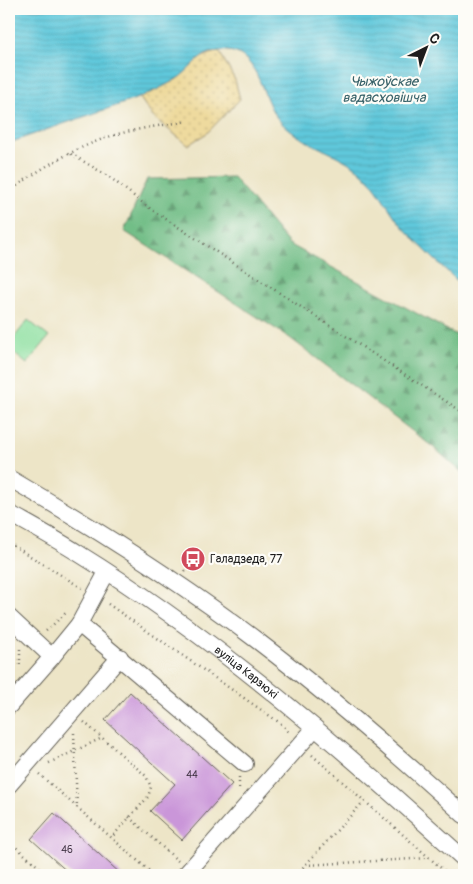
<svg xmlns="http://www.w3.org/2000/svg" width="473" height="884" font-family="Pangolin,sans-serif">
	<defs>
		<pattern id="forest-firs" width="22" height="20" patternUnits="userSpaceOnUse" patternTransform="scale(1.25)"><rect width="22" height="20" fill="#72be87"/><path d="M5 1l3.5 6h-7zM16 11l3.5 6h-7z" fill="#5d9a6e"/></pattern>
		<pattern id="sand-dots" width="8" height="8" patternUnits="userSpaceOnUse" patternTransform="scale(1.25)"><rect width="8" height="8" fill="#eeda9e"/><path d="M2 2h.1M6 6h.1" fill="none" stroke="#ccba88" stroke-width="1.8" stroke-linecap="round"/></pattern>
		<pattern id="water-rules" width="6" height="5" patternUnits="userSpaceOnUse" patternTransform="scale(1.25)"><rect width="6" height="5" fill="#5fc8db"/><path d="M0 2.5h6" fill="none" stroke="#52abbb"/></pattern>
	</defs>
	<rect width="100%" height="100%" fill="#fdfcf7"/>
	<filter id="ink" filterUnits="userSpaceOnUse"><feTurbulence type="fractalNoise" baseFrequency=".02" numOctaves="2"/><feDisplacementMap in="SourceGraphic" scale="10" xChannelSelector="R" yChannelSelector="G"/><feConvolveMatrix kernelMatrix="1 2 1 2 8 2 1 2 1" color-interpolation-filters="sRGB"/></filter>
	<filter id="wash" filterUnits="userSpaceOnUse"><feTurbulence type="fractalNoise" baseFrequency=".0096" numOctaves="4" result="noise"/><feDisplacementMap in="SourceGraphic" scale="20" xChannelSelector="R" yChannelSelector="G"/><feGaussianBlur stdDeviation="1.12" result="paint"/><feColorMatrix in="noise" values="0 0 0 0 0 0 0 0 0 0 0 0 0 0 0 0 0 1.4 0 .05"/><feComposite in="paint" operator="in"/></filter>
	<g filter="url(#wash)">
		<rect width="100%" height="100%" fill="#ede5c7"/>
		<path fill="#8ee0a1" stroke="#557e5e" d="M28 320 49 337 27 364 9 349V344Z"/>
		<path fill="url(#forest-firs)" stroke="#476d52" d="M233 177 289 244 464 339V474L433 447 290 338 124 231 147 179Z"/>
		<path fill="url(#sand-dots)" stroke="#857b5d" d="M219 51 235 80 240 99 207 133 188 145 153 117 140 98 177 79 199 58Z"/>
		<path fill="url(#water-rules)" stroke="#3e727c" d="M9 9H464V287C443 267 421 248 402 226 387 208 377 184 358 169 333 150 299 144 278 119 259 96 260 46 218 51 198 53 191 71 175 80 150 95 122 104 95 113 66 123 37 133 9 143Z"/>
		<g id="blocks">
			<g fill="#ca96d9">
				<path d="M130 692 232 784 182 840 150 811 175 784 105 720Z"/>
				<path d="M54 813 76 833 122 875H71L31 839Z"/>
			</g>
		</g>
	</g>
	<g filter="url(#ink)">
		<use href="#blocks" fill-opacity="0" stroke="#656258" stroke-width="1"/>
		<g fill="none" stroke-linecap="round" stroke-linejoin="round">
			<defs>
				<g id="minor">
					<path d="M9 478C95 528 179 581 259 642 330 696 398 755 464 815"/>
					<path id="s1" d="M9 513C32 526 56 539 78 553 217 639 343 749 464 859"/>
					<path d="M107 572 79 624 245 764"/>
					<path d="M9 617 52 657 79 624"/>
					<path d="M9 706 52 657"/>
					<path d="M9 785 120 657"/>
					<path d="M185 875 315 728"/>
				</g>
			</defs>
			<use href="#minor" stroke="#656258" stroke-width="18"/>
			<g stroke="#656258" stroke-width="2.5" stroke-dasharray="1 4" stroke-linecap="butt">
				<path d="M71 154 108 176 152 210 464 413"/>
				<path d="M9 192C36 171 68 152 100 140 124 130 161 126 187 121"/>
				<path d="M9 543 82 588"/>
				<path d="M185 571 193 559"/>
				<path d="M108 604 283 725 290 734"/>
				<path d="M46 631 68 611"/>
				<path d="M20 649V669"/>
				<path d="M84 722 146 776 151 787 148 797 111 838"/>
				<path d="M74 733 77 807"/>
				<path d="M312 755 449 875"/>
				<path d="M49 763 102 738"/>
				<path d="M39 774 154 875"/>
				<path d="M239 777V789"/>
				<path d="M129 817 178 861"/>
				<path d="M9 841 48 875"/>
				<path d="M305 865 430 858"/>
				<path d="M296 875 364 801"/>
			</g>
			<use href="#minor" stroke="#fff" stroke-width="16"/>
		</g>
	</g>
	<defs>
		<symbol id="bus-disc" viewBox="-11 -11 22 22"><circle r="9.5" fill="#d1495b" stroke="#fdfcf7"/><path d="M-5-6H5V4H4V6H2V4H-2V6H-4V4H-5ZM-3.5-4V0h7V-4ZM-3.5 1.2v1.5H-2V1.2ZM2 1.2v1.5H3.5V1.2Z" fill="#fff"/></symbol>
	</defs>
	<g fill-rule="evenodd">
		<use href="#bus-disc" x="179" y="545" width="28" height="28"/>
	</g>
	<g text-anchor="middle" stroke-width="4.5" stroke-linejoin="round" paint-order="stroke">
		<g font-size="10" fill="#483a4b">
			<text x="192" y="778">44</text>
			<text x="67" y="853">46</text>
		</g>
		<g font-size="12" fill="#1c1c1c" stroke="#fdfcf7" text-anchor="start">
			<text x="210" y="563">Галадзеда, 77</text>
		</g>
		<g font-size="12" fill="#1c1c1c" stroke="#fdfcf7">
			<text dy="4" stroke="none"><textPath href="#s1" startOffset="286">вуліца Карзюкі</textPath></text>
		</g>
		<g font-size="14" font-style="italic" fill="#376168" stroke="#fdfcf7">
			<text x="384" y="86">Чыжоўскае<tspan x="384" dy="16">вадасховішча</tspan></text>
		</g>
	</g>
	<rect width="473" height="884" fill="none" stroke="#fdfcf7" stroke-width="30"/>
	<g transform="translate(426 48) rotate(42)" stroke="#fdfcf7" stroke-width="4" paint-order="stroke">
	<path d="M0-4L9 19L0 12L-9 19Z" fill="#1c1c1c"/>
	<text y="-8" font-size="14" font-weight="bold" text-anchor="middle" fill="#1c1c1c">С</text>
	</g>
</svg>
